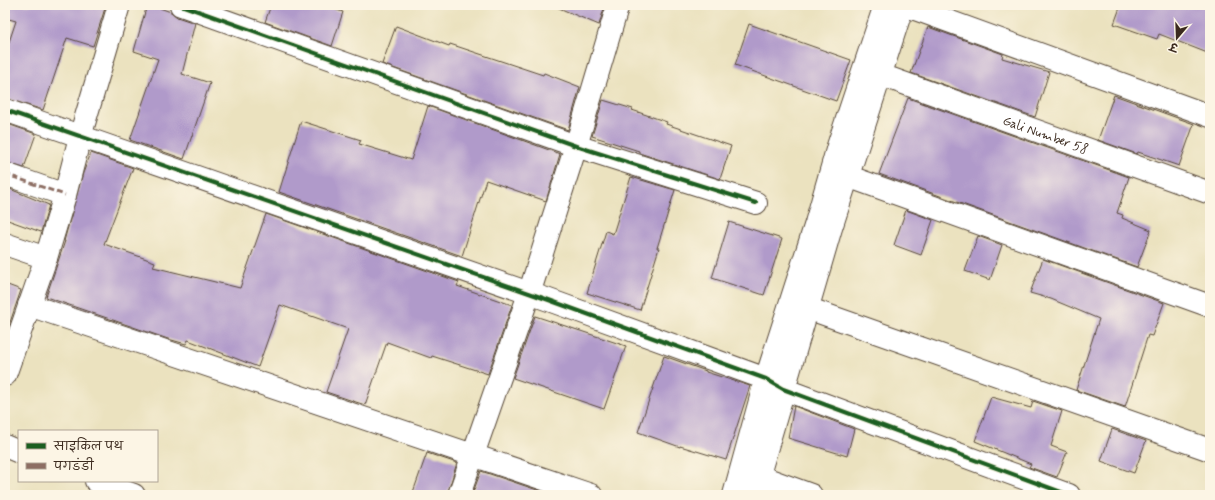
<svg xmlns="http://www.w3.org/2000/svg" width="1215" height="500" font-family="Mynerve,'Playpen Sans Deva',sans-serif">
	<rect width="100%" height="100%" fill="#fcf5e5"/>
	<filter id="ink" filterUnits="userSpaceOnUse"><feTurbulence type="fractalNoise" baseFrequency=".025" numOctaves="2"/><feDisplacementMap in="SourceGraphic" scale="8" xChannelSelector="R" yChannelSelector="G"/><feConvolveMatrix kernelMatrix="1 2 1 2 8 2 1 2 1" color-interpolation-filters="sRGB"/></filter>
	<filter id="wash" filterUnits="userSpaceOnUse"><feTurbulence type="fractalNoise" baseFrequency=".012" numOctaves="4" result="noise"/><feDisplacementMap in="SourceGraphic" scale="16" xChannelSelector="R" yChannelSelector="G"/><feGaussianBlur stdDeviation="0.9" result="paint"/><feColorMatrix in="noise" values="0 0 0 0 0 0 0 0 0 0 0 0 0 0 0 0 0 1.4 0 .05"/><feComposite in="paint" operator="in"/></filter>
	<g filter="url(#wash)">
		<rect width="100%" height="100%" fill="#ebe2bf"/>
		<g id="blocks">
			<g fill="#b09aca">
				<path d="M5 5H106L93 46 67 38 43 110 5 98V54L16 21 5 18Z"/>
				<path d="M147 5H151L171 12 177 17 195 23 182 74 210 83 184 159 130 140 158 59 134 51Z"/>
				<path d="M271 5H321L343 12 332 46 265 22Z"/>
				<path d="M552 5H605L599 25Z"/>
				<path d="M1121 5H1210V54L1159 34 1157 39 1114 24Z"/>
				<path d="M749 24 851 60 836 101 735 65Z"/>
				<path d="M396 26 449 46 450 44 543 75 544 73 580 87 568 130 382 64Z"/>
				<path d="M928 27 1003 54 1002 58 1049 72 1035 117 911 73Z"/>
				<path d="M1114 95 1194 124 1179 166 1138 152 1137 154 1098 140Z"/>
				<path d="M908 98 1129 177 1117 213 1123 215 1122 218 1151 230 1137 267 879 174Z"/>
				<path d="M603 100 633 109 632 110 667 122 666 124 731 146 720 179 639 153V151L592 136Z"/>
				<path d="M428 106 560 154 546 201 486 180 462 256 279 192 301 121 361 140 359 144 411 160Z"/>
				<path d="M5 123 36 134 24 168 5 162Z"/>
				<path d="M91 153 133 168 104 244 155 262 153 267 240 288 266 214 459 282 457 286 512 305 488 374 432 356 431 358 387 342 365 405 326 392 348 329 280 305 258 367 188 340 186 344 168 339 46 297 65 241H64L83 173Z"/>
				<path d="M631 177 675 190 657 248H659L640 310 587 293 606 231 613 234Z"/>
				<path d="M5 187 49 205 41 232 5 219Z"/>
				<path d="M906 210 933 220 921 255 894 245Z"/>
				<path d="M729 222 782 239 764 295 712 278Z"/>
				<path d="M978 236 1002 245 990 280 965 271Z"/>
				<path d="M1043 259 1164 303 1152 336 1148 335 1125 407 1076 390 1099 319 1051 299 1030 293Z"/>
				<path d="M5 284 21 290 5 337Z"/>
				<path d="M535 316 626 346 604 409 513 378Z"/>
				<path d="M664 356 706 371V372L750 386 726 460 680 446V447L638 432Z"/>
				<path d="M991 397 1031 408 1033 401 1062 411 1051 446 1067 452 1057 477 1029 467 1031 464 975 441Z"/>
				<path d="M794 406 854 429 847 456 788 438Z"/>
				<path d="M1112 429 1146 441 1134 473 1101 461Z"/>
				<path d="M427 453 457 463 447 495H412Z"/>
				<path d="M481 471 552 495H472Z"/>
			</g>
		</g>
	</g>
	<g filter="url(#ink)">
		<use href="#blocks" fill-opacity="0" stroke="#554636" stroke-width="1"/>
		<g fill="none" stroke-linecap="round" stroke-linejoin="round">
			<defs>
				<g id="minor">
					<path d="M181 5 576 146 756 203"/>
					<path d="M904 5 1210 116"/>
					<path id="s1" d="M881 75 1210 193"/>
					<path d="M5 110 546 299 766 379 783 389 1069 495"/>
					<path d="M5 174 65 195"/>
					<path d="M847 176 1210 306"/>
					<path d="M5 244 46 258"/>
					<path d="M29 305 591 495"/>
					<path d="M807 308 1210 450"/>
					<path d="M5 375 46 258 65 195 80 137 119 5"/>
					<path d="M5 446 19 452"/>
					<path d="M759 476 811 495"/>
					<path d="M96 481 134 495"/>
					<path d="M459 495 529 294 576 146 618 5"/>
					<path d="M734 495 766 379 816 223 838 146 885 5"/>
					<path d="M753 495 831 228 903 5"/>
				</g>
			</defs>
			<use href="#minor" stroke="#554636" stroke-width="24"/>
			<use href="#minor" stroke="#fff" stroke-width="22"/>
			<path stroke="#8d6e63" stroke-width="3" stroke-dasharray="6 3" stroke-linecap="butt" d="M5 174 65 195"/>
			<defs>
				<g id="cycleway">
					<path d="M181 5 576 146 756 203"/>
					<path d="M5 110 546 299 766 379 783 389 1069 495"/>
				</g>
			</defs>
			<use href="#cycleway" stroke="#fcf5e5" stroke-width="6"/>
			<use href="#cycleway" stroke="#1b5e20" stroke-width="4"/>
		</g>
	</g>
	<g text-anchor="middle" stroke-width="4" stroke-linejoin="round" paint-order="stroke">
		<g font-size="13" fill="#3b2a1e" stroke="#fcf5e5">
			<text dy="5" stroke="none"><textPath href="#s1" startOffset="175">Gali Number 58</textPath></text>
		</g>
	</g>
	<rect width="1215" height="500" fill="none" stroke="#fcf5e5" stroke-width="20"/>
	<rect x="18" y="430" width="140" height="52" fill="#fcf5e5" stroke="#afa495"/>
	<rect x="26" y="443" width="20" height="6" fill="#1b5e20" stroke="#afa495"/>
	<text x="54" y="450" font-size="12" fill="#3b2a1e">साइकिल पथ</text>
	<rect x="26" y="463" width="20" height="6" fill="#8d6e63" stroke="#afa495"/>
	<text x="54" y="470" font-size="12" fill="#3b2a1e">पगडंडी</text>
	<g transform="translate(1177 38) rotate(199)" stroke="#fcf5e5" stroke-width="3" paint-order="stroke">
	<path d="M0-3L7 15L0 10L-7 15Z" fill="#3b2a1e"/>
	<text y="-6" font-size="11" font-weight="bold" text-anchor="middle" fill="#3b2a1e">उ</text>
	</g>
</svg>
